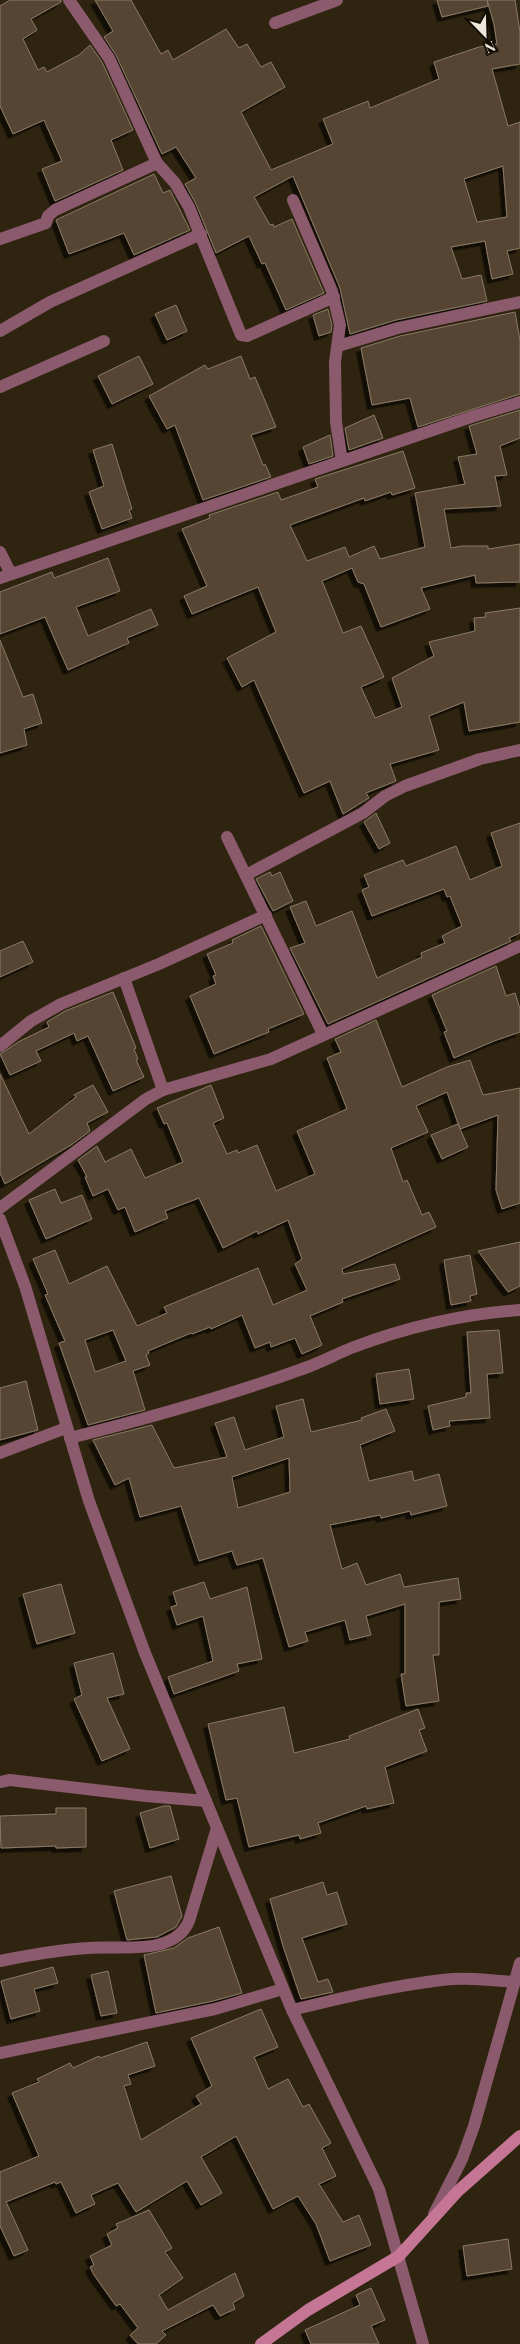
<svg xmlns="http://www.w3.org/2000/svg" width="520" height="2344" font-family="'Playfair Display',serif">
	<defs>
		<filter id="shadow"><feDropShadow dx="-4.5" dy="4.5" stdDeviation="0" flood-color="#0009"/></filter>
	</defs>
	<rect width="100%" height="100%" fill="#2e2410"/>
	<g fill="#544533" stroke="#8a7a66" fill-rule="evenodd" filter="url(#shadow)">
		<path d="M10 0H61V2L31 19 37 30 23 39 38 70 44 67 47 72 79 55 90 45 102 62 133 130 111 140 123 170 55 201 42 169 62 161 44 120 13 134 0 106V6Z"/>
		<path d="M95 0H131L161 54 168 50 173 60 226 29 239 48 247 44 261 67 271 62 285 87 241 112 271 170 333 144 323 119 368 101 370 108 439 79 434 62 479 47 497 44 494 24 487 0H515L520 32V64L492 69 508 126 520 122V248L507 251 513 274 492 279 485 241 451 247 462 279 481 275 487 301 396 320 350 334 340 288 293 176 254 197 270 225 273 224 274 227 292 219 324 293 286 310 265 263 262 264 249 236 216 253 196 204 185 184 196 178 176 147 162 154 116 55 104 37 113 31ZM503 166 507 217 477 222 464 179Z"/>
		<path d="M437 0H487L488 6 442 17Z"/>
		<path d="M154 174 163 193 170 190 190 230 134 255 124 233 69 254 56 220Z"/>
		<path d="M176 305 187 331 167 340 155 314Z"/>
		<path d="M328 309 332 325 331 332 319 336 313 315Z"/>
		<path d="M515 312 520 340V394L418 427 410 398 372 405 361 348 400 336Z"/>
		<path d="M139 356 153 384 112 404 98 376Z"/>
		<path d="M241 356 250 379 255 377 276 427 251 435 263 465 265 464 271 477 203 500 175 425 167 429 149 396 205 365 208 369Z"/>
		<path d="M520 410V438L500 446 507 475 495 476 501 506 444 509 451 548 462 546H488V549L520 544V582L476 583 475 575 421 588 430 609 381 627 364 584 358 582 352 568 322 581 343 633 361 626 384 677 361 687 375 718 402 707 392 678 434 656 429 642 475 631 474 618 486 617 485 613 520 608V722L469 731 464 702 429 716 439 750 390 764 396 781 366 793 369 798 343 814 330 781 304 793 254 680 242 687 227 658 276 632 258 587 192 614 184 596 207 586 182 529 210 518 209 515 278 492 281 500 318 487 315 479 403 451 415 488 392 495 391 492 365 501 364 498 290 525 307 561 345 547 349 557 374 546 380 559 425 547 415 493 465 484 458 457 477 454 469 426Z"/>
		<path d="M374 415 383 438 349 450 345 428Z"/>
		<path d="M330 435 333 456 309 464 303 447Z"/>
		<path d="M112 444 132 509 129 510 132 518 102 529 89 492 104 486 93 450Z"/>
		<path d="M108 558 120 591 76 607 88 636 151 609 158 625 127 638 129 643 68 670 45 617 0 634V592L52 572 54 578Z"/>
		<path d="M0 640 23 697 33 694 42 723 24 729 27 745 0 753Z"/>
		<path d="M376 813 390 843 379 849 364 822Z"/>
		<path d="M520 823V933L509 938 511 941 328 1024 290 948 305 943 290 907 306 901 316 926 352 911 377 978 422 957 421 953 445 943 442 936 462 926 450 896 447 897 444 889 372 916 362 890 369 887 364 875 403 860 406 866 456 846 470 880 502 866 491 833Z"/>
		<path d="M270 872 272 876 280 872 293 901 273 911 256 879Z"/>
		<path d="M261 926 304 1014 268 1029 269 1032 214 1054 190 996 216 984 213 976 216 975 207 954 233 943 232 940Z"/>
		<path d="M23 941 33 962 0 977V951Z"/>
		<path d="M496 966 506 996 515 993 520 1009V1032L494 1041 454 1058 444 1032 447 1031 432 995Z"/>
		<path d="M113 992 136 1048 134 1049 138 1059 136 1060 144 1077 113 1091 88 1036 77 1041 74 1033 36 1051 41 1061 10 1075 0 1054 20 1041 49 1027 47 1022 65 1011Z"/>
		<path d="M376 1020 402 1087 447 1067 470 1060 483 1095 520 1088V1203L502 1209 496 1190 498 1115 460 1129 447 1092 416 1106 428 1132 391 1148 403 1182 407 1180 422 1215 429 1212 436 1227 342 1269 343 1274 395 1264 400 1279 342 1299 343 1302 310 1316 322 1345 302 1354 295 1338 271 1347 270 1342 255 1348 242 1315 211 1329 210 1327 192 1334 191 1333 148 1351 149 1353 146 1355 150 1365 133 1371 145 1410 88 1425 59 1343 65 1341 45 1295 48 1294 33 1259 55 1250 69 1284 107 1266 137 1326 167 1313 164 1307 258 1268 273 1305 307 1290 295 1264 302 1259 288 1220 258 1234 257 1231 223 1248 199 1198 165 1211 168 1218 135 1232 125 1207 118 1210 108 1189 93 1196 85 1177H87L78 1160 97 1146 105 1162 131 1149 145 1178 183 1162 167 1123 164 1124 157 1108 211 1085 224 1118 213 1123 227 1154 237 1150 238 1153 257 1145 276 1191 315 1174 297 1131 347 1109 327 1058 341 1052 335 1039ZM113 1330 126 1361 95 1372 85 1340Z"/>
		<path d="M0 1074 29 1134 76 1097 74 1095 93 1085 108 1112 87 1123 90 1131 71 1145 5 1184 0 1173Z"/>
		<path d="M458 1124 468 1147 442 1159 431 1135Z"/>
		<path d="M55 1189 61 1203 82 1195 92 1219 46 1239 29 1200Z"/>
		<path d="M520 1242V1286L508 1292 478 1251Z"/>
		<path d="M470 1255 477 1294 470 1296 471 1301 451 1305 444 1260Z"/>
		<path d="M499 1330 503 1373 487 1374 490 1418 449 1421 450 1426 433 1430 428 1406 466 1397V1393H471L467 1332Z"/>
		<path d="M409 1369 414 1399 380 1404 376 1374Z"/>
		<path d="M26 1381 38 1430 0 1440V1388Z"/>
		<path d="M303 1399 311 1432 362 1420 361 1418 386 1409 395 1431 360 1445 369 1481 412 1471 414 1481 439 1474 447 1506 411 1515 410 1511 381 1518 380 1515 330 1525 342 1569 357 1563 366 1585 400 1574 404 1587 458 1578 461 1599 439 1602V1655H433L439 1701 406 1706 401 1674H405V1604L366 1616 371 1635 350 1640 345 1620 305 1632 308 1641 289 1647 263 1558 237 1565 232 1551 199 1561 181 1506 140 1517 129 1478 115 1485 93 1440 152 1425 174 1468 227 1457 215 1423 234 1417 245 1450 284 1437 276 1406ZM289 1458 290 1492 238 1508 232 1477Z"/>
		<path d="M204 1582 210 1599 247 1587 262 1659 237 1664 239 1671 174 1694 168 1677 213 1661 203 1616 177 1625 171 1607 177 1605 173 1592Z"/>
		<path d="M61 1584 75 1633 37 1644 23 1594Z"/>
		<path d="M113 1653 124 1694 107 1698 130 1749 102 1761 74 1699 82 1695 74 1663Z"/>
		<path d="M284 1707 294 1753 350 1739 349 1736 418 1709 425 1728 419 1730 427 1751 385 1767 394 1803 367 1809 366 1806 318 1823 321 1833 300 1839 299 1835 249 1847 237 1798 226 1800 208 1724Z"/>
		<path d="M164 1806H170L179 1839 150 1848 140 1813Z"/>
		<path d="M56 1808H86V1847L56 1848V1846L1 1848 0 1816 56 1814Z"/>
		<path d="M171 1876 182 1916 176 1927 157 1937 127 1940 114 1891Z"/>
		<path d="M323 1882 327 1895 337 1892 347 1924 302 1938 318 1982 328 1979 333 1992 301 1999 283 1946 270 1899Z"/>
		<path d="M219 1927 242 1993 213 2001 156 2013 144 1955 174 1948 188 1938Z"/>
		<path d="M53 1967 58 1983 34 1989 40 2011 11 2019 1 1981Z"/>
		<path d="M108 1971 117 2013 101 2016 91 1975Z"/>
		<path d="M261 2009 278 2047 254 2057 268 2089 288 2079 303 2107 309 2104 331 2143 322 2148 336 2176 319 2184 343 2222 359 2215 371 2245 330 2261 316 2224 298 2196 273 2209 236 2136 201 2157 222 2193 201 2205 187 2181 136 2212 118 2183 91 2195 95 2204 76 2213 61 2182 56 2184 55 2182 6 2202 28 2250 14 2256 0 2226V2172L39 2156 12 2093 39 2082 37 2079 70 2063 73 2068 99 2056 100 2058 147 2042 155 2066 128 2075 131 2084 124 2086 141 2140 201 2104 196 2096 212 2086 191 2038Z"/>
		<path d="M149 2210 172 2248 165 2252 183 2278 159 2295 168 2310 235 2273 244 2296 233 2303 235 2309 220 2316 213 2305 162 2331 166 2335 156 2344H138L130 2335 138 2328 120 2304 116 2306 94 2275 90 2267 94 2265 90 2256 112 2245 107 2234 118 2228 116 2224Z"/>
		<path d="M508 2239 512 2269 467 2276 463 2246Z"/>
		<path d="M371 2288 385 2320 371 2326 379 2344H311L305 2330 360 2305 356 2295Z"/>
	</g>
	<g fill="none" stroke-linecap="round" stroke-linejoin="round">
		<g stroke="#8b5a6c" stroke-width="12">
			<path d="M69 0 109 58 157 163 175 183 189 207 241 335 247 336 334 297"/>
			<path d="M275 23 337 0"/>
			<path d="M293 200 332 291 340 325 335 362 336 422 342 461"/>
			<path d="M0 239 46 223 48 216 55 210 157 163"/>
			<path d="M0 331 50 302 201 234"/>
			<path d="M338 346 398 328 520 302"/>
			<path d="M0 387 104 341"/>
			<path d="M0 552 11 574"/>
			<path d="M0 578 471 417 520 402"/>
			<path d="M227 837 323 1034"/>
			<path d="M246 875 363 813 385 796 405 786 480 759 520 750"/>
			<path d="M124 978 163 1090"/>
			<path d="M0 1046 31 1021 61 1004 159 964 266 915"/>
			<path d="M0 1208 146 1099 163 1090 271 1059 520 946"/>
			<path d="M0 1219 25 1286 89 1501 145 1653 292 2010 379 2189 423 2344"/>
			<path d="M70 1438C149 1418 228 1396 305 1368 322 1362 338 1353 354 1347 407 1327 464 1314 520 1310"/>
			<path d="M0 1453 66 1428"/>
			<path d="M0 1782 10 1780 146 1796 206 1801"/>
			<path d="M0 1961C29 1955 59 1950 88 1948 119 1945 174 1957 189 1921L217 1828"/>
			<path d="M292 2010C341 1998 391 1986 442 1980 466 1977 490 1980 514 1982"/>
			<path d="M0 2053 215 2009 283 1989"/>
			<path d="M434 2214 462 2159 474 2126 520 1963"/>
		</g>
		<path stroke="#c57694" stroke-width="12" d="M261 2344 308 2310 399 2256 458 2191 520 2136"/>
	</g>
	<g transform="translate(485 35) rotate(157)" stroke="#120e06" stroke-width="4" paint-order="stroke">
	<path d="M0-4L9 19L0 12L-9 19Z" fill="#eee8dc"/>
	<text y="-8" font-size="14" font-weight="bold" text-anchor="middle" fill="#eee8dc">N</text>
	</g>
</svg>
